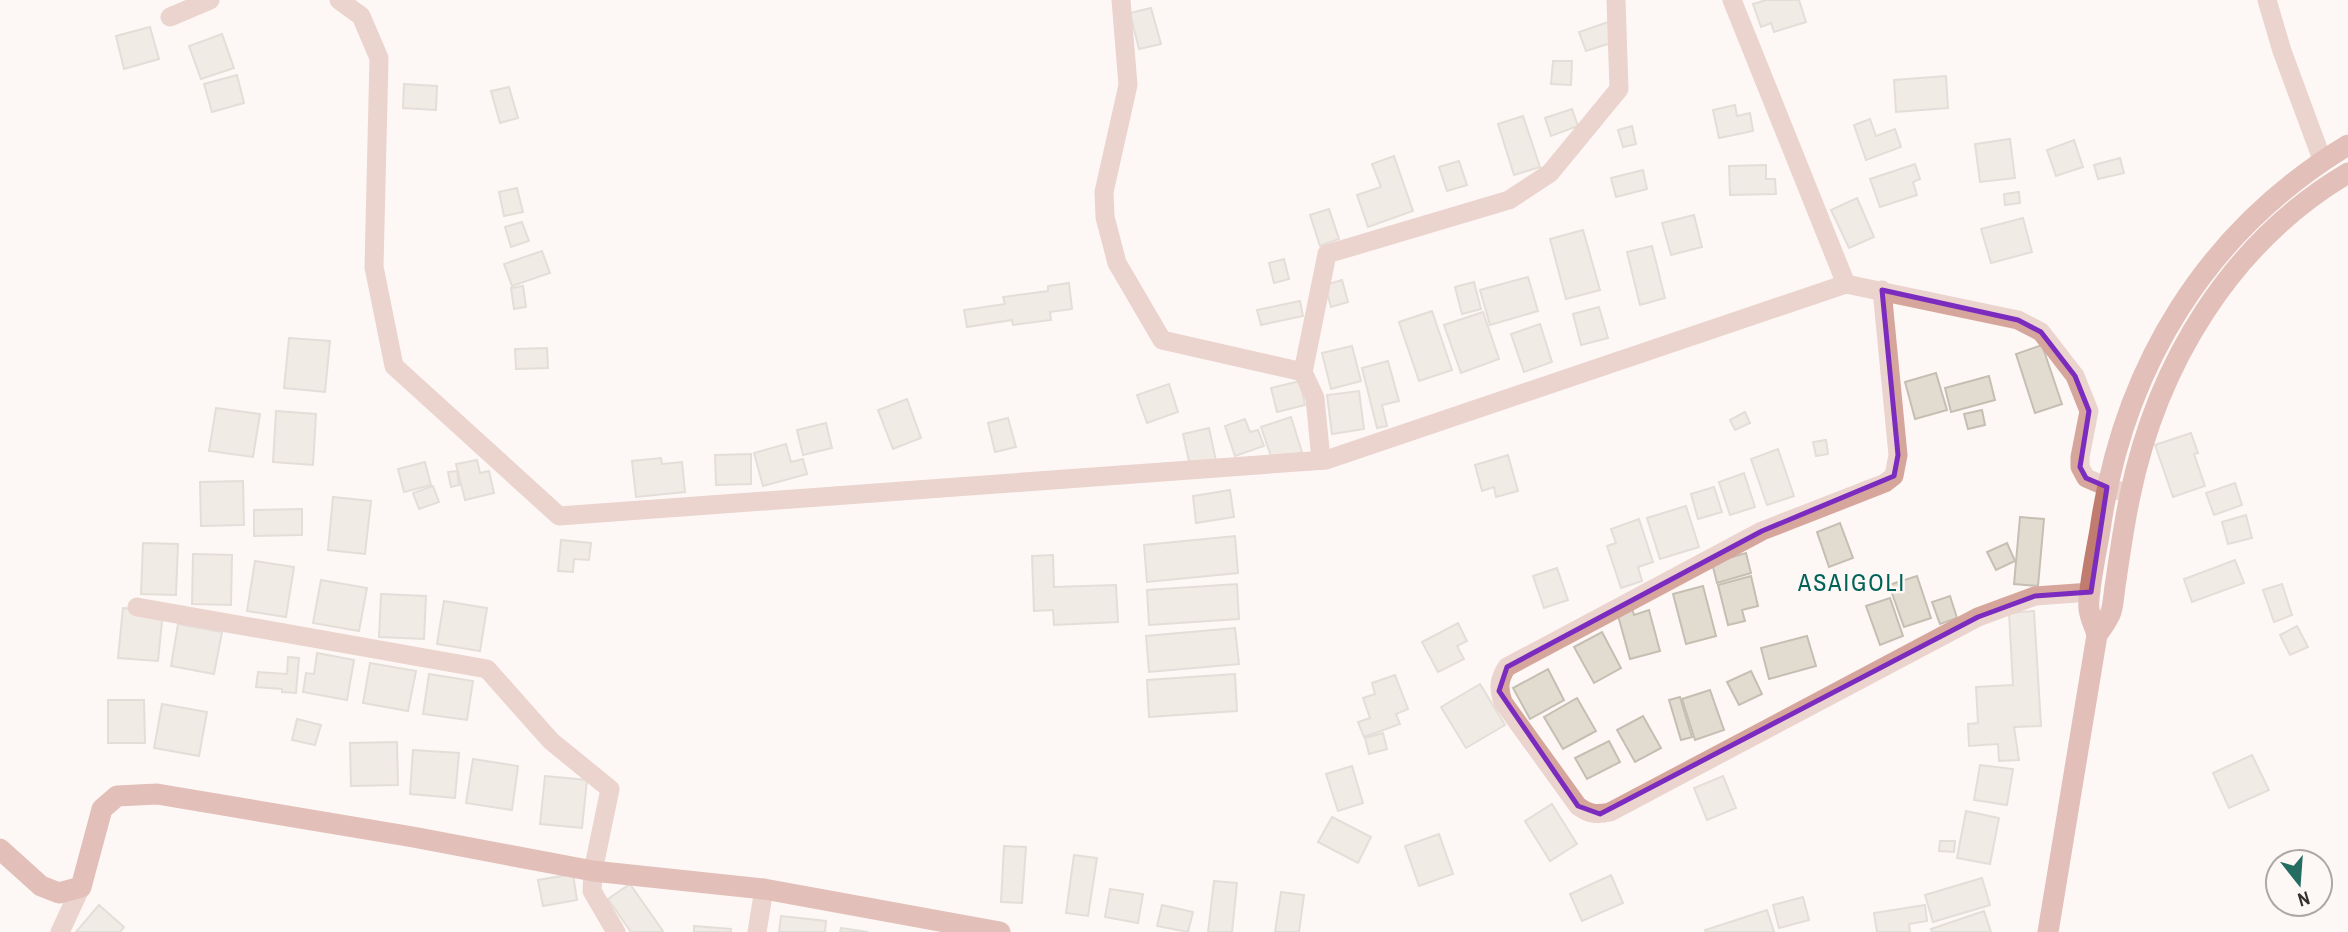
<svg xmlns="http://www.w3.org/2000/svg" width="2348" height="932" font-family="'Archivo Narrow',sans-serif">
	<rect width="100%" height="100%" fill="#fdf8f5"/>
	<g fill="#e2dbd0" stroke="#c5bfb3" stroke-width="2">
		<path d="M1766 0H1799L1806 22 1774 32 1771 23 1761 27 1753 4Z"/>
		<path d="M1151 8 1161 44 1139 49 1130 13Z"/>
		<path d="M1611 21 1617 41 1586 51 1579 32Z"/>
		<path d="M150 27 159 59 124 69 116 36Z"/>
		<path d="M222 34 234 68 201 79 189 46Z"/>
		<path d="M1553 61H1572L1571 85 1551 84Z"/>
		<path d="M237 75 244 103 212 112 204 84Z"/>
		<path d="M1946 76 1948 108 1896 112 1894 80Z"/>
		<path d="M404 84 437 86 436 110 403 108Z"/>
		<path d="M509 87 518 118 500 123 491 91Z"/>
		<path d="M1735 105 1737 116 1750 113 1753 131 1719 138 1713 110Z"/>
		<path d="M1572 109 1578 126 1551 136 1545 118Z"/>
		<path d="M1523 116 1540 167 1514 175 1498 124Z"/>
		<path d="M1870 119 1876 136 1895 129 1901 147 1866 160 1854 125Z"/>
		<path d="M1632 126 1636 144 1623 147 1618 130Z"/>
		<path d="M2010 139 2015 178 1980 182 1975 144Z"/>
		<path d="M2074 140 2083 167 2056 176 2047 150Z"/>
		<path d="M1394 156 1413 211 1368 227 1357 195 1381 187 1372 164Z"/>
		<path d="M2120 158 2124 173 2098 179 2094 165Z"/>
		<path d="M1459 161 1467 185 1447 191 1439 167Z"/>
		<path d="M1915 164 1920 179 1913 182 1917 195 1880 207 1870 179Z"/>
		<path d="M1766 165V179H1775L1776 194 1730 195 1729 166Z"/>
		<path d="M1643 170 1647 189 1616 197 1611 178Z"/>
		<path d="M517 188 523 212 504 216 499 192Z"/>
		<path d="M2019 192 2020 203 2005 205 2004 194Z"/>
		<path d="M1857 198 1874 237 1849 248 1831 210Z"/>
		<path d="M1329 209 1339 239 1320 246 1310 215Z"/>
		<path d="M1694 215 1702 247 1671 255 1662 223Z"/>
		<path d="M2023 218 2032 252 1991 263 1981 229Z"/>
		<path d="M522 222 529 241 511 247 505 227Z"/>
		<path d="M1583 230 1600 290 1566 299 1550 239Z"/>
		<path d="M1652 246 1665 298 1640 305 1627 252Z"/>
		<path d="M542 251 550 273 512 286 504 264Z"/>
		<path d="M1284 259 1289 279 1274 283 1269 263Z"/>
		<path d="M1528 277 1538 311 1490 325 1480 290Z"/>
		<path d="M1342 280 1348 302 1331 307 1325 285Z"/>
		<path d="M1474 282 1481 309 1462 314 1455 287Z"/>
		<path d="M1069 283 1072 309 1050 312 1051 320 1013 325 1012 320 967 327 964 310 1005 304 1003 297 1048 291V286Z"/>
		<path d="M523 286 526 307 514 309 511 288Z"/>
		<path d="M1300 301 1303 316 1261 325 1257 310Z"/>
		<path d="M1599 307 1608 338 1581 345 1573 314Z"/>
		<path d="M1432 311 1452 370 1419 381 1399 322Z"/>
		<path d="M1483 312 1499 359 1461 373 1444 325Z"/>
		<path d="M1540 324 1552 362 1524 372 1511 334Z"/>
		<path d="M289 338 330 341 325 392 284 388Z"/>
		<path d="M2042 345 2062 404 2035 413 2016 354Z"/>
		<path d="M1352 346 1361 381 1331 389 1322 353Z"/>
		<path d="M547 348 548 368 516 369 515 349Z"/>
		<path d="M1388 361 1399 401 1382 405 1387 426 1377 428 1362 368Z"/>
		<path d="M1936 373 1947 410 1915 419 1905 382Z"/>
		<path d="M1989 376 1995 400 1951 412 1945 388Z"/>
		<path d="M1300 381 1305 405 1277 412 1271 388Z"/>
		<path d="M1169 384 1178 412 1147 423 1137 395Z"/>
		<path d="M1359 391 1364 429 1332 434 1327 395Z"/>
		<path d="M907 399 921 438 893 449 878 410Z"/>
		<path d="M216 408 260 414 253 457 209 451Z"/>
		<path d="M1982 410 1985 425 1968 429 1964 414Z"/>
		<path d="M276 411 316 414 313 465 273 462Z"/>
		<path d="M1745 412 1750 423 1735 430 1730 420Z"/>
		<path d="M1291 417 1302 452 1273 462 1261 427Z"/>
		<path d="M1008 418 1016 447 995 452 988 423Z"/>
		<path d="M1245 419 1250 432 1258 430 1264 446 1235 456 1225 426Z"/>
		<path d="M826 423 832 448 803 455 797 430Z"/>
		<path d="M1209 428 1216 461 1190 466 1183 434Z"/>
		<path d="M2191 433 2198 453 2194 454 2205 486 2173 497 2155 445Z"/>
		<path d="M1826 440 1828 454 1816 456 1813 442Z"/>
		<path d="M786 444 791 462 803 459 807 474 763 486 754 453Z"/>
		<path d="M1778 449 1794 496 1767 505 1751 459Z"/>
		<path d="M751 454V484L716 485 715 455Z"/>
		<path d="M1508 455 1518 491 1496 497 1494 487 1482 491 1475 465Z"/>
		<path d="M661 458 662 464 682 462 685 492 636 497 632 461Z"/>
		<path d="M477 460 480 473 489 471 494 493 465 500 456 464Z"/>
		<path d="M425 462 431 485 404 492 398 469Z"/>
		<path d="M457 471 459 485 451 487 448 472Z"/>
		<path d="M1744 473 1755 507 1730 515 1719 482Z"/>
		<path d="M243 481 244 525 201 526 200 482Z"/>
		<path d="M2235 483 2242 505 2214 515 2206 493Z"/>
		<path d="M433 486 439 502 419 509 413 493Z"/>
		<path d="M1714 487 1722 512 1698 519 1691 494Z"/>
		<path d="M1230 490 1234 517 1196 523 1193 496Z"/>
		<path d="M333 497 371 501 365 554 328 550Z"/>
		<path d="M1686 506 1699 547 1660 559 1647 518Z"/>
		<path d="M302 509V535L254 536V510Z"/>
		<path d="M2246 515 2252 538 2228 544 2222 522Z"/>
		<path d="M2020 517 2044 519 2038 586 2014 584Z"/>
		<path d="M1639 519 1653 562 1638 567 1642 581 1621 588 1607 546 1616 543 1611 529Z"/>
		<path d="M1840 523 1853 558 1829 567 1817 532Z"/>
		<path d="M1235 536 1238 573 1147 582 1144 545Z"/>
		<path d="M561 540 591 543 589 560 574 559 573 572 558 571Z"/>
		<path d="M143 543 178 544 176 595 141 594Z"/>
		<path d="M2007 543 2015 561 1996 570 1987 552Z"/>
		<path d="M1746 553 1751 573 1717 583 1712 563Z"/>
		<path d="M193 554 232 555 231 605 192 604Z"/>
		<path d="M1053 555 1054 587 1116 585 1118 622 1054 625 1053 610 1034 611 1032 556Z"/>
		<path d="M2235 560 2244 583 2192 602 2184 579Z"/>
		<path d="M255 561 294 567 286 617 247 611Z"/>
		<path d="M1557 568 1568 600 1544 608 1533 576Z"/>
		<path d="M1751 576 1758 606 1742 610 1745 621 1728 625 1718 585Z"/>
		<path d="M1917 576 1931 618 1904 627 1889 585Z"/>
		<path d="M321 580 367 588 359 631 313 623Z"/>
		<path d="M1237 584 1239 619 1149 625 1147 590Z"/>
		<path d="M2282 584 2292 615 2274 622 2263 590Z"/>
		<path d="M1703 586 1716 636 1686 644 1673 594Z"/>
		<path d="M381 594 426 596 424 639 379 637Z"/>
		<path d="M1950 596 1957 618 1940 624 1932 602Z"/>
		<path d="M1890 598 1903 636 1880 645 1866 606Z"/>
		<path d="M444 601 487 608 480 651 437 644Z"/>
		<path d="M123 608 163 612 158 661 118 658Z"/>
		<path d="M1632 608 1634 615 1649 610 1660 651 1630 659 1617 612Z"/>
		<path d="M2034 611 2041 726 2014 727 2019 760 1999 761 1998 744 1969 746 1968 724 1978 723 1976 687 2013 685 2009 613Z"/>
		<path d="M1458 623 1467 641 1457 646 1464 659 1438 672 1422 642Z"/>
		<path d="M178 624 222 632 214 674 171 666Z"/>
		<path d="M2297 626 2308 647 2290 655 2280 635Z"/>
		<path d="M1235 628 1239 664 1149 672 1146 636Z"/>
		<path d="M1602 632 1621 668 1594 683 1574 647Z"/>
		<path d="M1807 636 1816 666 1769 679 1761 648Z"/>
		<path d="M317 653 354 660 347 700 303 692 306 673 314 674Z"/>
		<path d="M288 657 299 658 296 693 282 692V689L256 687 258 672 287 674Z"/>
		<path d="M370 663 416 671 408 711 363 703Z"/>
		<path d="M1548 669 1564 700 1530 719 1513 688Z"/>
		<path d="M1751 671 1762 694 1739 705 1727 682Z"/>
		<path d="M429 674 473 681 467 720 423 714Z"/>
		<path d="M1235 674 1237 711 1149 717 1147 680Z"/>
		<path d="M1395 675 1408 709 1396 714 1400 724 1364 737 1358 722 1370 718 1363 698 1375 694 1372 683Z"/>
		<path d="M1480 684 1505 725 1466 748 1441 707Z"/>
		<path d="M1710 690 1724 730 1695 740 1682 699Z"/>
		<path d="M1680 697 1692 737 1681 740 1669 700Z"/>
		<path d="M1577 698 1596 731 1563 749 1544 717Z"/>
		<path d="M108 700H144L145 743H108Z"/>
		<path d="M162 704 207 712 199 756 154 748Z"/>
		<path d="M1643 716 1661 748 1635 762 1617 730Z"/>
		<path d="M297 719 321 725 315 745 292 740Z"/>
		<path d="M1383 733 1387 749 1369 754 1365 738Z"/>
		<path d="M1609 741 1620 762 1587 779 1575 758Z"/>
		<path d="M397 742 398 785 351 786 350 743Z"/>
		<path d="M413 750 459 753 455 798 410 794Z"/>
		<path d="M2252 755 2269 790 2229 808 2213 773Z"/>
		<path d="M473 759 518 766 512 810 466 803Z"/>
		<path d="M1980 765 2013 769 2007 805 1974 800Z"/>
		<path d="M1352 766 1363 803 1338 811 1326 774Z"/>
		<path d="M545 776 587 780 582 828 540 824Z"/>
		<path d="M1723 776 1736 808 1707 820 1694 788Z"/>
		<path d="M1552 804 1577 844 1550 861 1525 821Z"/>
		<path d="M1966 811 1999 818 1990 864 1957 858Z"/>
		<path d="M1332 817 1371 837 1358 863 1318 842Z"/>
		<path d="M1439 834 1453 874 1419 886 1405 846Z"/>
		<path d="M1940 841H1955L1954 852 1939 851Z"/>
		<path d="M1004 846 1026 847 1022 903 1001 902Z"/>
		<path d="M1074 855 1097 858 1088 916 1066 913Z"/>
		<path d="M573 874 577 900 543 906 538 880Z"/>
		<path d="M1611 875 1623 903 1582 921 1570 894Z"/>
		<path d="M1982 878 1990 905 1933 922 1925 895Z"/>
		<path d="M1214 881 1237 883 1232 932H1208Z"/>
		<path d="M630 884 663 931 661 932H631L608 899Z"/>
		<path d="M1110 889 1143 894 1138 923 1105 917Z"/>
		<path d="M1281 892 1304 895 1299 932H1275Z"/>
		<path d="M1803 897 1809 920 1779 928 1773 905Z"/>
		<path d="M99 905 124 927 120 932H76Z"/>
		<path d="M1162 905 1193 912 1188 932 1157 926Z"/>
		<path d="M1925 905 1927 921 1909 924 1910 932H1877L1874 913Z"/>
		<path d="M1767 910 1774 932H1706L1705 930Z"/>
		<path d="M1984 911 1991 932H1932L1931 929Z"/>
		<path d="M781 916 826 921 825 932H779Z"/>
		<path d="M694 926 731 929V932H694Z"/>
		<path d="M841 928 868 932H840Z"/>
	</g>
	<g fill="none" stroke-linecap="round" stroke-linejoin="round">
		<g stroke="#d6a69d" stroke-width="19">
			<path d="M339 0 361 16 379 58 374 267 394 366 559 516 1326 460 1846 284 2018 320 2041 332 2075 376 2089 411 2080 457V467L2086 478 2107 487 2130 494"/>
			<path d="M1121 0 1128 85 1104 192 1105 217 1117 263 1162 340 1303 372 1315 398 1321 460"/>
			<path d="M1732 0 1846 284"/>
			<path d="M2267 0 2282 51 2323 162"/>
			<path d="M170 17 210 0"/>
			<path d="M1882 290 1898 455 1894 476 1885 483 1762 531 1507 667C1499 679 1498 688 1503 702L1578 806C1589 814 1596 815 1610 812L1978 617 2035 596 2091 592"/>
			<path d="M1303 372 1327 254 1509 200 1550 173 1619 89 1616 0"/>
			<path d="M137 607 487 669 551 741 610 789 593 871 592 891 616 932"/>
			<path d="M60 932 81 887"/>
			<path d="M757 932 764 889"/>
		</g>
		<g stroke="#c17c70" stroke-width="21">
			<path d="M2097 635C2095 627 2090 618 2089 609 2087 595 2097 548 2100 530 2123 367 2206 231 2348 145"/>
			<path d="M0 849 41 886 59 893 81 887 102 809 117 796 157 794 413 837 593 871 764 889 1000 932"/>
			<path d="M2048 932 2097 635C2102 628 2108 620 2111 612 2114 602 2114 590 2116 580 2120 552 2124 524 2130 496 2157 364 2231 242 2348 173"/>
		</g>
	</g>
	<path d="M0 0H2348V932H0ZM1882 290 2018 320 2041 332 2075 376 2089 411 2080 467 2086 478 2107 487 2091 592 2035 596 1978 617 1600 814 1578 806 1499 691 1507 667 1762 531 1894 476 1898 455Z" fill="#fdf8f5" fill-opacity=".55" fill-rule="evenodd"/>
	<path fill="none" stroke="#7b2cbf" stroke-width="5" stroke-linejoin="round" d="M1882 290 2018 320 2041 332 2075 376 2089 411 2080 467 2086 478 2107 487 2091 592 2035 596 1978 617 1600 814 1578 806 1499 691 1507 667 1762 531 1894 476 1898 455Z"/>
	<g text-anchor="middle" stroke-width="5" stroke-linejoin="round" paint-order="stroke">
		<g font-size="24" letter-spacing="2" fill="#006359" stroke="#fdf8f5">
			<text x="1852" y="591">ASAIGOLI</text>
		</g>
	</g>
	<g transform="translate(2299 883) rotate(163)"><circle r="33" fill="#fdf8f5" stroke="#ada8a5" stroke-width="2"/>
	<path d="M0-5L12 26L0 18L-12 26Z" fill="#256d63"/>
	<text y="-10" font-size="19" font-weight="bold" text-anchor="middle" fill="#34302d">N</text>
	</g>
</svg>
